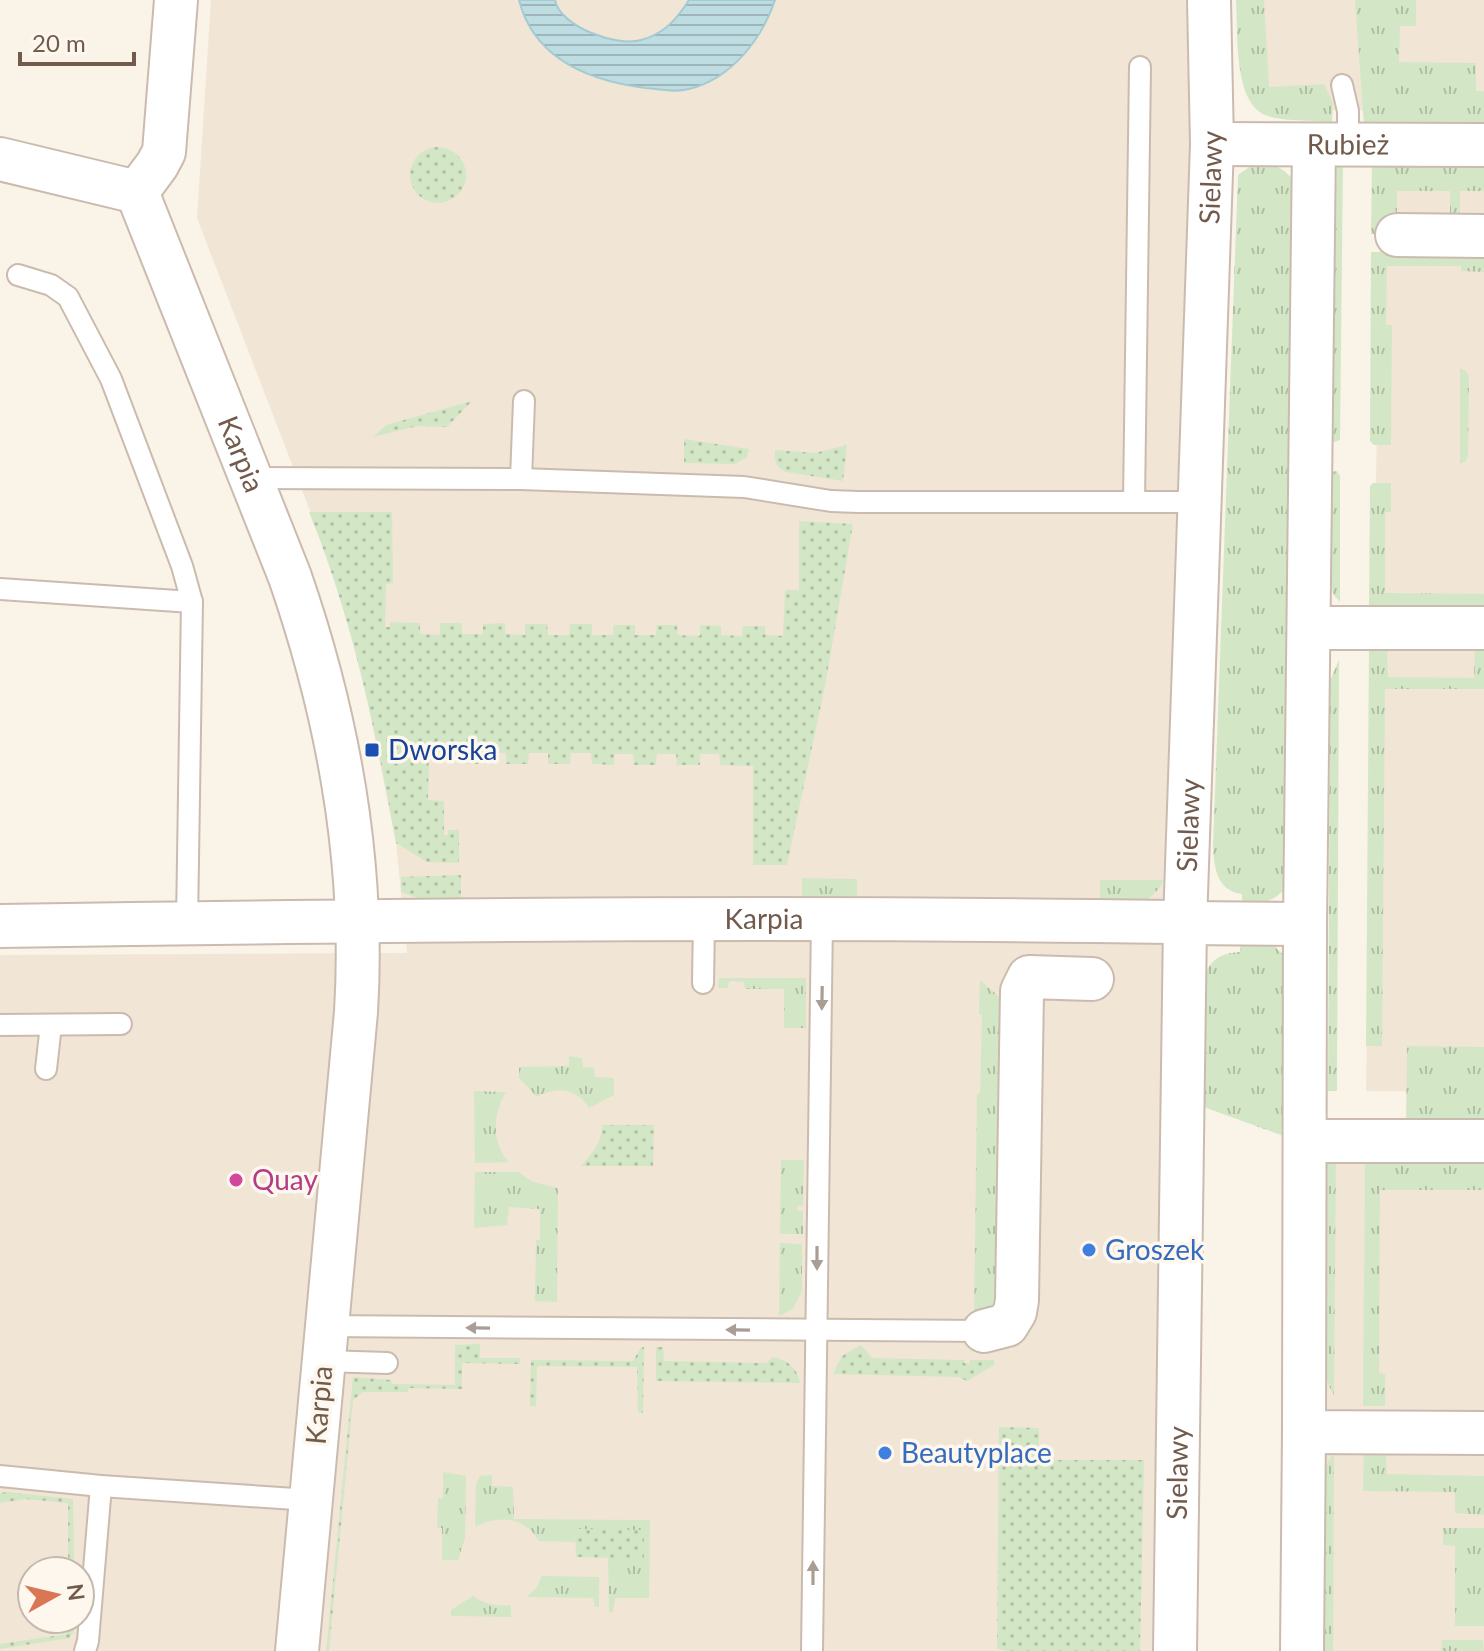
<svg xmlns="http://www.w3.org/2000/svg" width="1484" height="1651" font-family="Lato,sans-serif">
	<defs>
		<pattern id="grass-tufts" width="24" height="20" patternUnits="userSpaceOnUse" patternTransform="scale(2)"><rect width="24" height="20" fill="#d3e7c6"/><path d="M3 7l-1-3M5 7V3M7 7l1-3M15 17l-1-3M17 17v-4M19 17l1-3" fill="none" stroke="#b0bea3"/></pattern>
		<pattern id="park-dots" width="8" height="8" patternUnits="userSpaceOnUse" patternTransform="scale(2)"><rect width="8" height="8" fill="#d3e7c6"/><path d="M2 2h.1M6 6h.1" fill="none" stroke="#b0bea3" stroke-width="1.8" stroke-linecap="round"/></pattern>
		<pattern id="water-rules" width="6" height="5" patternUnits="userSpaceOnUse" patternTransform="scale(2)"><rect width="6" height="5" fill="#bddde2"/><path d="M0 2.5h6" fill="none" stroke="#9eb6b9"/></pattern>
	</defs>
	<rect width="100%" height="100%" fill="#faf3e7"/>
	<g fill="#f1e5d6" fill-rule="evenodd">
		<path d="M211 0H1194L1163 1651H0V955L407 953 396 843 360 663 324 547 197 218ZM32 1571H80V1619H32Z"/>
		<path d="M1257 0H1484V111L1283 110 1262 102Z"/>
		<path d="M1381 174H1484V1092L1366 1091Z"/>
		<path d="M1327 1151 1484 1153V1651H1324Z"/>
	</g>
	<g fill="url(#grass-tufts)">
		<path d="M1236 0H1264L1269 87 1324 84 1333 103 1332 122C1314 120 1278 122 1263 114 1233 98 1238 30 1236 0Z"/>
		<path d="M1355 0H1416V26H1400L1399 62 1476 63V91H1484V127L1364 126Z"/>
		<path d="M1337 161H1343L1340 440 1331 443Z"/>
		<path d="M1372 161 1484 162V191H1460V219H1450V191H1397V219L1391 234H1371Z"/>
		<path d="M1255 163C1276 162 1288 171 1299 188L1290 883C1276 901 1264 904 1242 906V894C1217 891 1214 868 1213 846L1238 175Z"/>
		<path d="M1371 252 1484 253V272L1461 271V266H1387L1386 325H1392L1391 445H1374L1370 441Z"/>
		<path d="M1460 368 1466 371 1469 377 1468 455 1466 461 1460 464Z"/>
		<path d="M1337 471 1340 476V602L1333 594 1331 584V472Z"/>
		<path d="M1373 483H1391V512H1385V593L1484 594V606L1369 605 1370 486Z"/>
		<path d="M1369 649H1387L1388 677 1474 678 1475 650H1484V689H1385L1382 1046H1366Z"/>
		<path d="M1339 660 1337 1091H1328L1330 681Z"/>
		<path d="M802 878 857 879V901H802Z"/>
		<path d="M1100 880H1164C1150 909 1128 902 1100 903Z"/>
		<path d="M1241 939C1267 942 1275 942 1291 965L1292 1139 1198 1105 1203 980C1209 961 1219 953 1240 952Z"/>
		<path d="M719 978H806V1028H784V989H745L744 982 729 981 728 988H718Z"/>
		<path d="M980 980 1006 1003 998 1301 992 1309 974 1313 977 1094 980 1093 982 1015 979 1014Z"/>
		<path d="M1407 1046 1484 1047V1125H1406Z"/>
		<path d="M569 1056 582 1058 583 1067 594 1068 595 1077 614 1078V1095L589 1108C577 1088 556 1086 537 1097L519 1078V1067L569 1066Z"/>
		<path d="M474 1091 506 1092C493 1113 491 1143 509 1162L475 1163Z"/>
		<path d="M1327 1153 1336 1154 1334 1396 1327 1381Z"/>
		<path d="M1365 1154 1484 1155V1190H1380L1379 1373 1385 1374V1406H1363Z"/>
		<path d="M781 1160H804L803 1206H798L797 1210 803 1211V1234H780Z"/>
		<path d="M475 1172H518L533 1182 558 1188 557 1302 535 1301 536 1240H540V1209L509 1207 507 1225 474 1228Z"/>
		<path d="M780 1243 802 1244V1291L793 1309 779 1316Z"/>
		<path d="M1364 1442H1385L1387 1474 1484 1476V1515L1455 1513V1492L1363 1491Z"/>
		<path d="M1334 1452 1333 1651H1324L1325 1467Z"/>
		<path d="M443 1472 466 1476 465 1538 458 1560H442V1528H437L438 1498H443Z"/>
		<path d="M492 1475V1486L513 1487 514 1519 650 1520 649 1598H615L613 1612H609L608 1558H643L575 1529 576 1542 539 1541C525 1517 499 1514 475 1527L476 1484 480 1476Z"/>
		<path d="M1443 1528H1484V1626H1455V1546L1443 1545Z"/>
		<path d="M542 1576 599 1577V1607H595L593 1598 527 1597 537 1587Z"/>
		<path d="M473 1596C485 1604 496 1607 511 1605V1617L451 1616V1610Z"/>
		<path d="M1442 1640H1483L1484 1651H1441Z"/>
	</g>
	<g fill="url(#park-dots)">
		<circle cx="438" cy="175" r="28"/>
		<path d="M472 401 447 427 417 426 373 437 386 425Z"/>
		<path d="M684 439 749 449 747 457 735 464 684 463Z"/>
		<path d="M847 445 843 481 786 472C776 468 774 460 775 450L815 453Z"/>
		<path d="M309 512H392L393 583 386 584 385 627H390V622L420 623V634L440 635V623H462V634H483V624L505 623V634L525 635V624H547L548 635H569L570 624H592V635H613L614 625H635V635H656L657 625H677L678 635 700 636V625L721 626V635L742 636 743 626H765V635L783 636 785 590H799V521L853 524 825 686 787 865H753V766L720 765 719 754H700V765H677L676 754H657L656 765H634L633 754H614V765L592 764 591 753H571L570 764H548V753H529L528 764H506V753L487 752 486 764H463V752H429L428 800 444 801V835H448V830H459V863L427 862 396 843C375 728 353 620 309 512Z"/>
		<path d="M461 875V900L421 899 401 892V877Z"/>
		<path d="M602 1125H654L653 1166H581C592 1153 602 1143 602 1125Z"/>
		<path d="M480 1344V1358H520V1364L462 1363V1389L408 1388V1392H363L353 1400 329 1651H326L353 1377 391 1380 392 1384 455 1385V1345Z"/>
		<path d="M861 1345 872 1358 964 1360V1363L969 1364 970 1360H994V1365L967 1381 958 1377 833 1374 842 1356Z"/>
		<path d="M641 1347H644L643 1413 638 1412 637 1367 537 1366 536 1406H530L531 1360 633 1361Z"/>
		<path d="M656 1347H663L664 1361 766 1363 773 1357C788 1360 797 1368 800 1383L656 1381Z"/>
		<path d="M999 1427 1039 1428V1466L1047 1460H1144L1140 1651H1008L997 1649Z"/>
		<path d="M7 1492 73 1499 74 1571H68V1503L26 1499 0 1503V1493Z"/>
		<path d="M575 1529 644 1530V1559L576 1557Z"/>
		<path d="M67 1619H74V1632L69 1638 0 1649V1644L67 1634Z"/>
	</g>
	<path fill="url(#water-rules)" stroke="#a4cbd3" stroke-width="2" d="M519 0H555C560 27 617 47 641 40 664 34 677 19 689 0H775C762 39 731 79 689 89 675 93 660 89 646 88 590 81 534 59 519 0Z"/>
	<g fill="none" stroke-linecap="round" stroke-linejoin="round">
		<defs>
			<g id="lane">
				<path d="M1342 85 1348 111V145"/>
				<path d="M18 275 51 285 68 297 111 379 182 566 192 602 187 923"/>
				<path d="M250 478 521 479 744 487 831 501 858 502H1200"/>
				<path d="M521 479 524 401"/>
				<path d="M1134 501 1140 67"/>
				<path d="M0 589 192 602"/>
				<path d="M703 983 704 919"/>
				<path d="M0 1025 121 1024"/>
				<path d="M46 1069 51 1025"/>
				<path d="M326 1326 984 1331"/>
				<path d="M323 1361 387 1363"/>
				<path d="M0 1476 101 1486 310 1500"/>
				<path d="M85 1651 88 1641 101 1486"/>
				<path d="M812 1651 822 920"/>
			</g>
			<g id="street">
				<path id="s1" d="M1212 144 1484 145"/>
				<path d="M1314 145 1305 924 1304 1432 1484 1433"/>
				<path d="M0 159 137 192"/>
				<path id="s2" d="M137 192 290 577C338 716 365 865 356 1012L297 1651"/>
				<path d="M137 192 157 165 164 152 176 0"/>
				<path d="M1397 235 1484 236"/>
				<path d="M1310 628H1484"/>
				<path d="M1185 923 1305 924"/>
				<path id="s3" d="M0 926C390 920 781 916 1171 922"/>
				<path d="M1305 1141H1484"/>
				<path d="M984 1331 1007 1325 1015 1312 1017 1300 1022 991 1029 977 1092 979"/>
				<path id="s4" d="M1175 1651 1185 923 1212 144 1209 0"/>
				<path d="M1302 1651 1304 1432"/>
			</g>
		</defs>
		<use href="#lane" stroke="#cbbbae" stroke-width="24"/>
		<use href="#street" stroke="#cbbbae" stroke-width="46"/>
		<use href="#lane" stroke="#fff" stroke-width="20"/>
		<use href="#street" stroke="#fff" stroke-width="42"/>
	</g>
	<defs><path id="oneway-solid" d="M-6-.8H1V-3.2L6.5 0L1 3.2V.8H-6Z" transform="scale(2)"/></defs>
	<g fill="#aa9d94">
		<use href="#oneway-solid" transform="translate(822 998) rotate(91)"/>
		<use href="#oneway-solid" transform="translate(817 1258) rotate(90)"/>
		<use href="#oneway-solid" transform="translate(478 1328) rotate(-179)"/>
		<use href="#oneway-solid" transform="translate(738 1330) rotate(-179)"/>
		<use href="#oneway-solid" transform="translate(813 1573) rotate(-90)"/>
	</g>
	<rect fill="#1a4fb4" stroke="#fdf7ed" stroke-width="3" x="364" y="742" width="16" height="16" rx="4"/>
	<circle fill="#d1479c" stroke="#fdf7ed" stroke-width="3" cx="236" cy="1180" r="8"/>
	<g fill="#3f7fe0" stroke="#fdf7ed" stroke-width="3">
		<circle cx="1089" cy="1250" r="8"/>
		<circle cx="885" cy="1453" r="8"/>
	</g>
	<g text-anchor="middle" stroke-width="7" stroke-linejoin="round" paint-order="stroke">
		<g font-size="28" fill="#725b4d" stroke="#fdf7ed">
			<text dy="10" stroke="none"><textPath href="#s1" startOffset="136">Rubież</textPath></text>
			<text dy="10" stroke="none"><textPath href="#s4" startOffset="1474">Sielawy</textPath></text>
			<text dy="10" stroke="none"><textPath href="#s2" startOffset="282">Karpia</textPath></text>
			<text dy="10" stroke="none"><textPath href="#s4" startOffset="826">Sielawy</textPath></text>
			<text dy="10" stroke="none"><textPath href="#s3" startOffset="764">Karpia</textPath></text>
			<text transform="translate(319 1405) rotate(-85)" y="10">Karpia</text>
			<text dy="10" stroke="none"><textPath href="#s4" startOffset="178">Sielawy</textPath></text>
		</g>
		<g font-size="28" fill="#164399" stroke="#fdf7ed" text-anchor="start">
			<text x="388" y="760">Dworska</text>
		</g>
		<g font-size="28" fill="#b23c85" stroke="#fdf7ed" text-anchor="start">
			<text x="252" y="1190">Quay</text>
		</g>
		<g font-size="28" fill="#366cbe" stroke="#fdf7ed" text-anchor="start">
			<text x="1105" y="1260">Groszek</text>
			<text x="901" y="1463">Beautyplace</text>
		</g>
	</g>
	<g transform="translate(56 1595) rotate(82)"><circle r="38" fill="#fdf7ed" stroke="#c5b9ad" stroke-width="2"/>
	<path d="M0-6L14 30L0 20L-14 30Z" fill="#da7556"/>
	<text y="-12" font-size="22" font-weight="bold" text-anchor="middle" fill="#725b4d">N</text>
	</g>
	<path d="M20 52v12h114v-12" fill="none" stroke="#725b4d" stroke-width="4"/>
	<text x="32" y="52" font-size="24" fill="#725b4d" stroke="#fdf7ed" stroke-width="6" paint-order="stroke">20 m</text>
</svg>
